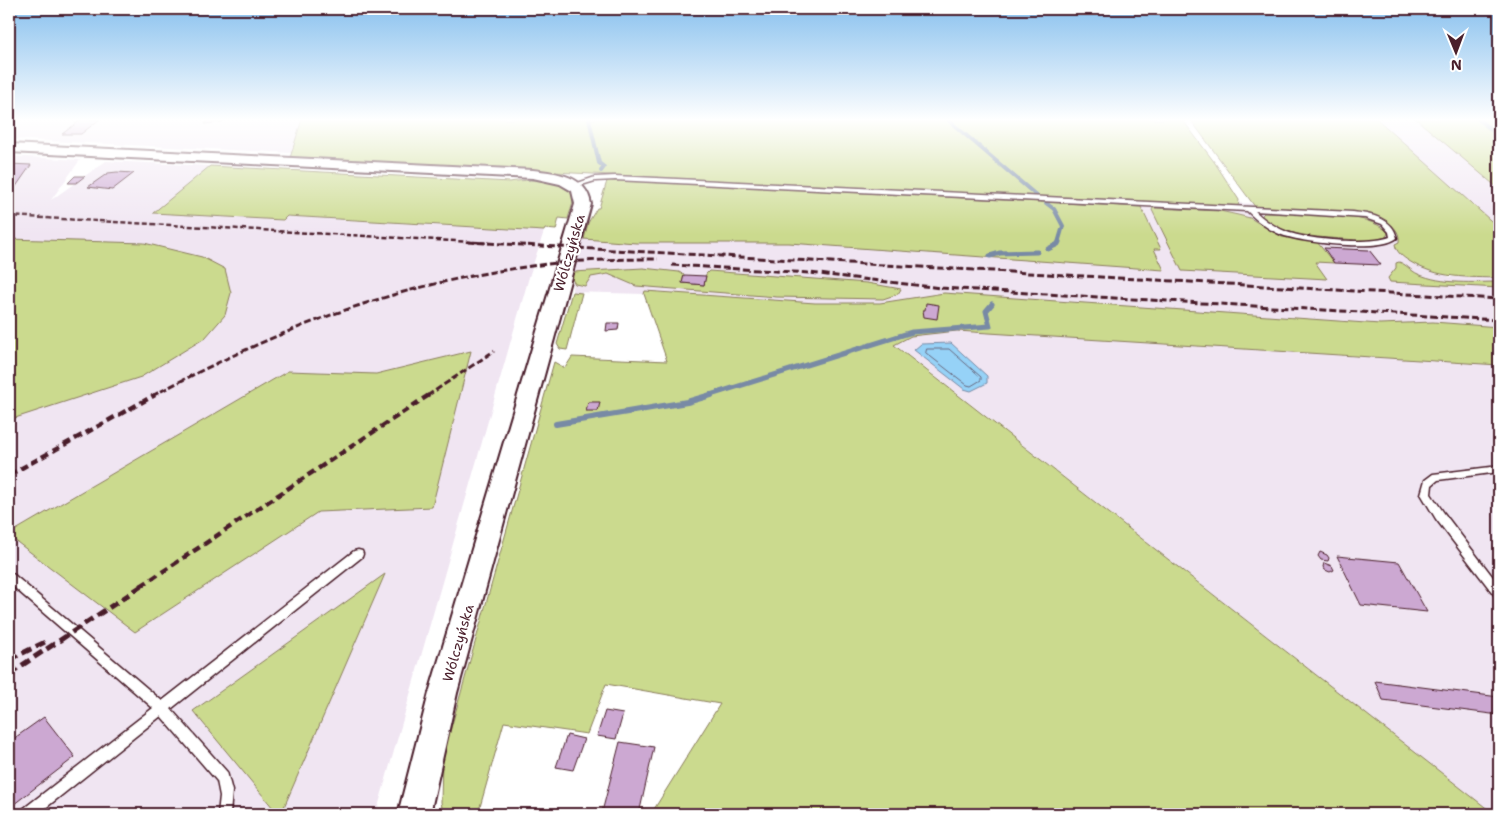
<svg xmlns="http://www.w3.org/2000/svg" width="1508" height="823" font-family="'Shantell Sans',sans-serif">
	<rect width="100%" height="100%" fill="#fff"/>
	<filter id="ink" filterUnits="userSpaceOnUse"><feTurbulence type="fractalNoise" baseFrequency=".02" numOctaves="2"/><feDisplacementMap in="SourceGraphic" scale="10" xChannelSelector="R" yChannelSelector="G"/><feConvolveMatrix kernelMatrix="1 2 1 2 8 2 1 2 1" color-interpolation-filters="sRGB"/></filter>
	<g filter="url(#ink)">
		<g fill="#f0e5f2">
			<path d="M9 119H302L293 153 9 139Z"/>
			<path d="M1377 119H1416L1499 189V228Z"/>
			<path d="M9 156 80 160 51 200 106 161 210 166 154 212 283 220 287 216 544 231 529 277 376 814H9Z"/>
			<path d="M608 167 1217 199 1239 203 1385 210 1449 277 1499 278V814H1494L894 344 911 336 646 298 644 294 572 292 573 272 588 223 597 208H599L607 181 606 174Z"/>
		</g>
		<g fill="#cbda8e" stroke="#8a7c5c">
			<path d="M302 119H1182L1215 163 1239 200 1238 207 1159 204 290 158Z"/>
			<path d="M1190 119H1377L1499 228V278C1467 277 1438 279 1409 261 1403 257 1396 252 1395 244L1399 242C1401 225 1380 218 1367 213L1256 208Z"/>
			<path d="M1416 119 1499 120V189Z"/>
			<path d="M210 166 510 182C524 179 572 178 573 200 573 206 569 213 568 219L559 218 556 230 545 229 544 231 287 216 283 220 153 213Z"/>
			<path d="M614 180 1141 207 1161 249H1154L1164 270 789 243H636L584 239 588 223 597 208H599L607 181Z"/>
			<path d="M1153 208 1220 211 1238 215 1250 218 1282 237 1317 242 1334 263 1315 262 1327 279 1182 271 1152 210Z"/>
			<path d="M1264 213C1293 214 1371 210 1388 233L1386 237C1372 242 1358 240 1344 239 1315 237 1287 236 1263 219L1262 215Z"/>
			<path d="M9 239 144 243 202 257 225 269 231 293 225 315 205 338 141 377 9 420Z"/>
			<path d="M1399 262C1406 264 1411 271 1418 274 1443 285 1473 282 1499 282V288L1390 282 1388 278 1396 268V263Z"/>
			<path d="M643 268 679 272 684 275 682 283 704 285 706 274 709 271 867 283 901 289 898 294 883 299 777 297 636 286 608 274 591 277 585 286 575 284 572 279 573 272Z"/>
			<path d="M645 291 815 303H880L944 293 1380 324 1433 322 1499 327V365L957 331 911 336 894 345 1494 814H651L720 704 606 684 587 734 504 722 478 814H443L441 802 442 760 554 362 565 368 572 357 667 361 644 294Z"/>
			<path d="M572 292 582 293 567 350 560 349 557 344Z"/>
			<path d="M471 351 432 507 318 512 135 632 9 536V534L288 371 376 374Z"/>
			<path d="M385 574 281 814H278L193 711Z"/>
		</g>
		<path fill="#96d2f7" stroke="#788aa5" d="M951 343 987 376V383L971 391 964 389 914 350 921 344Z"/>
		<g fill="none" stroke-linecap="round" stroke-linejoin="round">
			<path stroke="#68677d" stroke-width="1" d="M927 349H949L981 377V380L971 386 967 385 926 353Z"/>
			<g stroke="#788aa5" stroke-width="4">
				<path d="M589 119 599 163 604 167 601 171"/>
				<path d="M947 119 1037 196"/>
				<path d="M1478 119 1499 136"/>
				<path d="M1046 203 1054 209 1063 226 1058 243"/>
			</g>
			<g stroke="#788aa5" stroke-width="5">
				<path d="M1048 249 1058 244 1059 242"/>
				<path d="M990 256 1000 253 1037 252"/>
				<path d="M707 396 912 332 990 326 986 311 992 304"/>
			</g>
			<path stroke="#788aa5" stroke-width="6" d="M556 424 687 402 711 395"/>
		</g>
		<g fill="#cca8d2" stroke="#4a1f2b">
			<path d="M82 119H100L81 134H62Z"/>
			<path d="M224 119 222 122 205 124 208 119Z"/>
			<path d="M9 164 31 165 10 195H9Z"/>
			<path d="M117 172 134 173 112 190 88 187 108 173Z"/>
			<path d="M75 176H85L76 183H68Z"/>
			<path d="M1324 248 1369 250 1381 265 1334 263Z"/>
			<path d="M684 275 706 276 704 285 682 283Z"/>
			<path d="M926 303 939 305 937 319 924 317 923 310H925Z"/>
			<path d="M607 323H619L618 330 606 331Z"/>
			<path d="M588 402H600L598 411H586Z"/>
			<path d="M1320 552 1327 555 1329 558 1328 561 1321 560 1318 556Z"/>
			<path d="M1337 556 1399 562 1427 612 1361 605Z"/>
			<path d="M1324 563 1332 566 1334 570 1330 572 1325 570 1323 567Z"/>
			<path d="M1375 681 1499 697V715L1383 700Z"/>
			<path d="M605 711 623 714 616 739 597 736Z"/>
			<path d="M44 717 75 757 9 808V742Z"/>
			<path d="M567 735 584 739 573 770 556 767Z"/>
			<path d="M620 742 654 747 639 814 602 812Z"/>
		</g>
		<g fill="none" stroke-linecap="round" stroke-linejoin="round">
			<defs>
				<g id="service">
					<path d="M615 176 1353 212C1371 214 1393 218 1397 238 1380 252 1304 243 1282 235 1269 230 1257 221 1247 211L615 180 595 181 575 187 572 185 595 177ZM1255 211 1365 218 1382 224 1389 232 1390 237C1370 245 1308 240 1287 232 1275 227 1264 220 1255 211Z"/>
					<path d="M1499 466V472L1438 480 1432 485 1431 494 1444 513 1499 585V598L1495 596 1436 519 1421 494 1425 480 1433 474Z"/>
					<path d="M358 550 362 551 363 554 362 557 171 709 227 772 232 791 230 814H218L220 796 217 781 161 716 38 814H22L23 809 153 708 9 583V573L13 574 162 701 354 551Z"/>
				</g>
				<path id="tertiary" d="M9 144 533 170C557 173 586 175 591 204L457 693 430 814H398L429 693 575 204 572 191 560 184 533 178 9 152Z"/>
			</defs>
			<use href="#service" stroke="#4a1f2b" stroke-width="3"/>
			<use href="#tertiary" stroke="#4a1f2b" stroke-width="4"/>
			<use href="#service" fill="#fff" fill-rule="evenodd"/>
			<use href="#tertiary" fill="#fff" fill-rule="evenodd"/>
			<path stroke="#4a1f2b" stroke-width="2.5" stroke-dasharray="5 2.5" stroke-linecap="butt" d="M9 216 490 243"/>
			<g stroke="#4a1f2b" stroke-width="3" stroke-dasharray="7 3" stroke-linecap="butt">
				<path d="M468 242 1499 299"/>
				<path d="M672 265 810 273 941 288 1499 320"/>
				<path d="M152 396C282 327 402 281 548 264 585 260 621 259 658 259"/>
				<path d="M427 396 494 351"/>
			</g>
			<g stroke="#4a1f2b" stroke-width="4.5" stroke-dasharray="8 4.5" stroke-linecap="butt">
				<path d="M9 475 155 395"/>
				<path d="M141 586 429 395"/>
			</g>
			<g stroke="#4a1f2b" stroke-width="5" stroke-dasharray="10 5" stroke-linecap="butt">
				<path d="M9 660 49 640"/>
				<path d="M9 674 143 585"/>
			</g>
		</g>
	</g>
	<linearGradient id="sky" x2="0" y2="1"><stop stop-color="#87c0ee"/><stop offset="0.51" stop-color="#fff"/><stop offset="1" stop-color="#fff" stop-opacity="0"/></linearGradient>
	<rect width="1508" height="235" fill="url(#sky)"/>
	<g text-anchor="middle" stroke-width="4.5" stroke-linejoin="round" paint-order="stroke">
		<g font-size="14" fill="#4a1f2b" stroke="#fff">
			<text transform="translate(569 253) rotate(-74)" y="5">Wólczyńska</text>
			<text transform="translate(458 643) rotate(-74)" y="5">Wólczyńska</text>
		</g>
	</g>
	<rect width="1508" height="823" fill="none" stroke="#fff" stroke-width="30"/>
	<rect x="15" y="15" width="1478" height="793" fill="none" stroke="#4a1f2b" stroke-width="2" filter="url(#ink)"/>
	<g transform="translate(1456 52) rotate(179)" stroke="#ffffff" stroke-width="4" paint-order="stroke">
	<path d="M0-4L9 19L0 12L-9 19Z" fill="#4a1f2b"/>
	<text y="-8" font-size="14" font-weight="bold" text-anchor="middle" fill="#4a1f2b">N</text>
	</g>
</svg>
